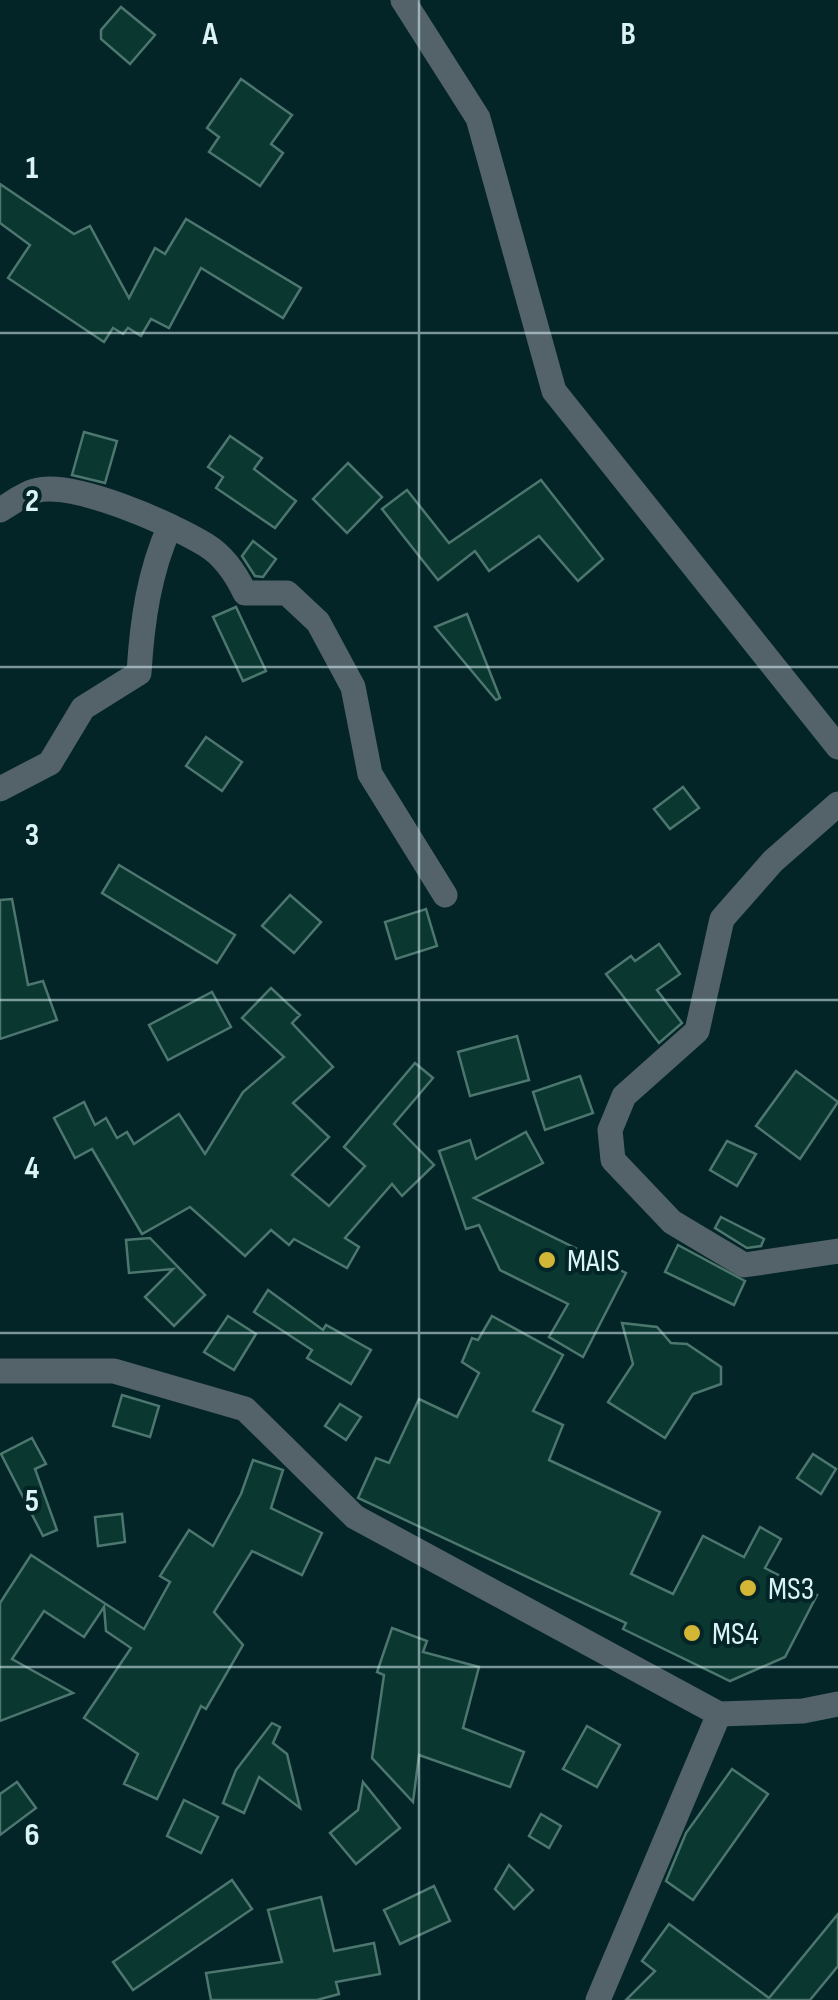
<svg xmlns="http://www.w3.org/2000/svg" width="838" height="2000" font-family="'Sofia Sans Condensed',sans-serif">
	<rect width="100%" height="100%" fill="#032528"/>
	<g fill="#0b3731" stroke="#4c766e" stroke-width="2.5">
		<path d="M121 7 155 35 130 64 101 39V30Z"/>
		<path d="M241 79 292 115 271 144 283 153 260 186 209 152 219 137 207 128Z"/>
		<path d="M0 184 74 234 90 226 129 298 155 248 165 254 186 219 301 288 283 318 201 268 169 328 151 319 141 336 128 328 123 334 113 328 104 342 8 278 30 245 0 223Z"/>
		<path d="M84 432 117 441 105 483 72 475Z"/>
		<path d="M230 436 262 458 254 469 296 501 275 528 216 488 223 477 208 467Z"/>
		<path d="M348 463 382 497 347 533 313 499Z"/>
		<path d="M541 480 603 559 578 581 539 536 489 571 475 551 438 580 382 509 407 490 449 543Z"/>
		<path d="M253 541 276 559 263 577 255 576 242 556Z"/>
		<path d="M236 607 266 671 243 681 213 617Z"/>
		<path d="M467 614 500 698 496 700 435 627Z"/>
		<path d="M206 737 242 762 222 791 186 766Z"/>
		<path d="M683 787 699 808 670 829 654 809Z"/>
		<path d="M119 865 235 935 217 963 102 893Z"/>
		<path d="M290 895 321 922 294 953 262 926Z"/>
		<path d="M12 899 28 985 43 981 57 1020 0 1039V900Z"/>
		<path d="M426 909 437 946 396 959 385 922Z"/>
		<path d="M659 944 680 974 657 990 682 1023 659 1043 606 974 631 956 635 961Z"/>
		<path d="M271 988 300 1015 292 1023 333 1067 293 1103 329 1137 292 1175 329 1206 365 1166 344 1147 415 1063 433 1078 394 1124 434 1165 402 1196 392 1184 345 1238 359 1247 347 1268 294 1239 289 1245 271 1230 245 1256 190 1207 142 1234 92 1149 75 1158 54 1118 84 1102 95 1125 106 1118 117 1138 127 1132 134 1144 179 1114 205 1154 243 1092 284 1057 242 1018Z"/>
		<path d="M212 992 231 1027 168 1060 149 1025Z"/>
		<path d="M517 1036 529 1080 470 1096 458 1052Z"/>
		<path d="M796 1071 838 1102 800 1159 756 1126Z"/>
		<path d="M580 1076 593 1113 545 1130 533 1092Z"/>
		<path d="M526 1132 543 1163 474 1198 626 1273 583 1357 549 1337 568 1304 500 1270 479 1225 466 1229 439 1151 470 1140 476 1159Z"/>
		<path d="M727 1141 756 1154 737 1186 710 1170Z"/>
		<path d="M721 1217 764 1239 761 1246 747 1248 715 1228Z"/>
		<path d="M150 1238 205 1295 174 1326 145 1297 173 1269 129 1273 126 1240Z"/>
		<path d="M678 1245 745 1281 734 1305 665 1272Z"/>
		<path d="M268 1290 323 1330 326 1325 371 1350 351 1384 307 1358 312 1350 254 1312Z"/>
		<path d="M228 1316 256 1334 234 1370 204 1352Z"/>
		<path d="M492 1316 563 1355 533 1411 563 1425 549 1460 660 1512 631 1574 673 1594 703 1536 744 1557 760 1527 781 1539 765 1568 817 1595 785 1657 730 1681 623 1629 626 1623 358 1498 376 1458 389 1463 419 1399 457 1417 479 1373 462 1362 472 1338 478 1340Z"/>
		<path d="M622 1323 657 1327 671 1343 687 1344 721 1367V1384L693 1394 665 1438 608 1402 633 1364Z"/>
		<path d="M122 1395 159 1406 150 1437 113 1426Z"/>
		<path d="M340 1404 361 1417 346 1440 325 1426Z"/>
		<path d="M32 1438 46 1464 35 1469 57 1530 43 1536 1 1454Z"/>
		<path d="M813 1454 836 1469 821 1494 797 1478Z"/>
		<path d="M253 1460 283 1470 271 1508 322 1533 302 1575 252 1551 214 1612 243 1645 206 1709 201 1706 157 1799 124 1784 138 1754 84 1718 131 1648 106 1631 104 1607 84 1637 44 1611 12 1659 73 1693 0 1721V1603L31 1555 144 1629 170 1582 160 1576 189 1530 213 1546 241 1494Z"/>
		<path d="M122 1514 125 1542 98 1546 95 1517Z"/>
		<path d="M392 1628 427 1641 423 1652 479 1667 463 1728 524 1752 510 1787 419 1755 413 1802 372 1758 384 1675 377 1672Z"/>
		<path d="M272 1723 280 1727 273 1743 287 1754 300 1808 259 1777 244 1813 223 1803 236 1770Z"/>
		<path d="M587 1726 620 1745 597 1787 563 1769Z"/>
		<path d="M732 1769 768 1794 693 1900 666 1881 686 1833Z"/>
		<path d="M17 1782 36 1808 0 1835V1794Z"/>
		<path d="M363 1782 400 1828 356 1864 330 1833 358 1810Z"/>
		<path d="M184 1800 218 1817 201 1853 167 1836Z"/>
		<path d="M541 1814 561 1826 549 1848 529 1836Z"/>
		<path d="M509 1865 533 1890 514 1909 495 1889Z"/>
		<path d="M232 1880 252 1909 133 1990 113 1962Z"/>
		<path d="M434 1886 450 1921 400 1944 384 1910Z"/>
		<path d="M321 1897 334 1951 374 1943 380 1974 336 1982 339 1994 317 2000H211L206 1973 282 1962 268 1910Z"/>
		<path d="M838 1914V1966L810 2000H626L655 1971 642 1961 669 1924 769 1998Z"/>
	</g>
	<g fill="none" stroke-linecap="round" stroke-linejoin="round">
		<g stroke="#536369" stroke-width="25">
			<path d="M403 0 478 118 554 391 838 747"/>
			<path d="M0 510C11 504 23 494 35 491 71 479 174 525 206 545 224 556 236 574 245 593H287L318 622 353 687 370 774 445 895"/>
			<path d="M0 789 50 763 83 708 139 673C142 622 149 572 170 526"/>
			<path d="M838 804 773 861 722 919 697 1031 624 1096 610 1130 613 1160 672 1222 744 1265 838 1251"/>
			<path d="M0 1371H114L245 1409 355 1517 719 1714 803 1711 838 1704"/>
			<path d="M598 2000 719 1714"/>
		</g>
	</g>
	<path fill="none" stroke="#dcf3f5" stroke-width="2.5" stroke-opacity="0.55" d="M419 0V2000M0 333H838M0 667H838M0 1000H838M0 1333H838M0 1667H838"/>
	<g fill="#d3b635" stroke="#032528" stroke-width="4">
		<circle cx="547" cy="1260" r="10"/>
		<circle cx="748" cy="1588" r="10"/>
		<circle cx="692" cy="1633" r="10"/>
	</g>
	<g text-anchor="middle" stroke-width="8" stroke-linejoin="round" paint-order="stroke">
		<g font-size="32" fill="#dcf3f5" stroke="#032528" text-anchor="start">
			<text x="567" y="1271">MAIS</text>
			<text x="768" y="1599">MS3</text>
			<text x="712" y="1644">MS4</text>
		</g>
	</g>
	<g font-size="32" text-anchor="middle" font-weight="bold" fill="#dcf3f5" stroke="#032528" stroke-width="8" stroke-linejoin="round" paint-order="stroke">
		<text x="210" y="44">A</text>
		<text x="628" y="44">B</text>
		<text x="32" y="178">1</text>
		<text x="32" y="511">2</text>
		<text x="32" y="845">3</text>
		<text x="32" y="1178">4</text>
		<text x="32" y="1511">5</text>
		<text x="32" y="1845">6</text>
	</g>
</svg>
